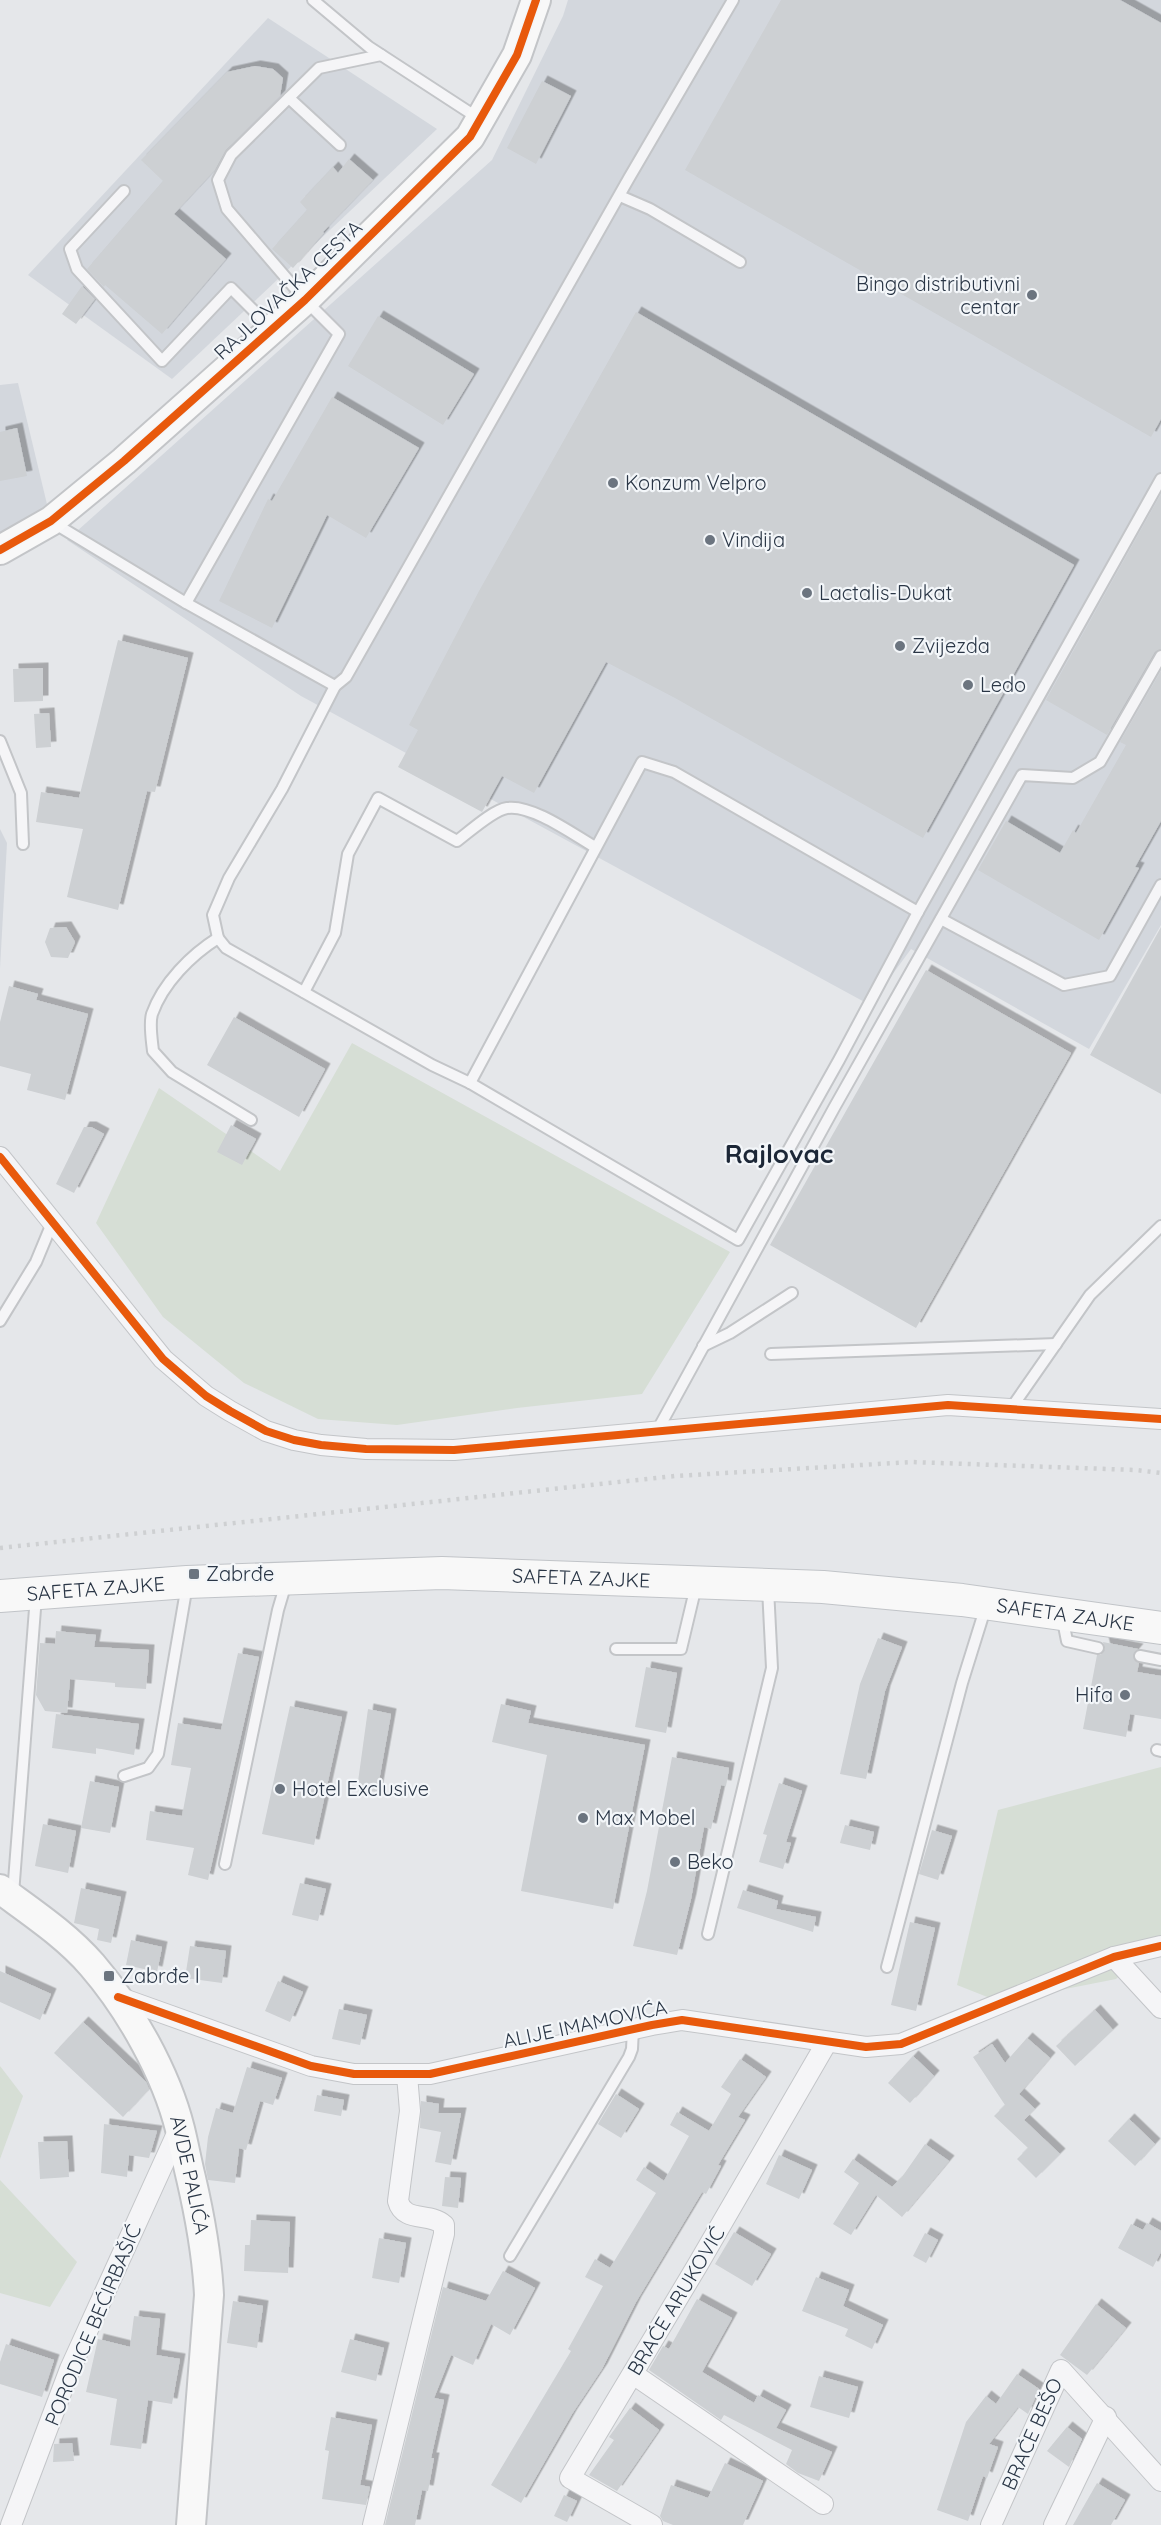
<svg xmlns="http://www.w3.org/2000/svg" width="1161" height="2525" font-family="Quicksand,sans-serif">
	<defs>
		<filter id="shadow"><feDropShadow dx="5.5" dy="-5.5" stdDeviation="0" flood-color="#0004"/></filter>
	</defs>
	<rect width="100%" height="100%" fill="#e5e7ea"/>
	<g fill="#d3d7dd">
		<path d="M568 0H1161V925L1089 1049 911 949 870 1005 301 696 67 540 492 160 563 16Z"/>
		<path d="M268 18 437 129 172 379 28 275Z"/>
		<path d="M18 383 51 521 0 550V385Z"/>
		<path d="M0 829 7 843 0 968Z"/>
	</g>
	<g fill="#d6ded5">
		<path d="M352 1043 730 1252 642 1394 517 1408 397 1425 318 1419 244 1383 163 1317 96 1223 159 1088 280 1171Z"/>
		<path d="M1161 1767V1937L1116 1979 1000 2002 957 1985 998 1810Z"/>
		<path d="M0 2066 23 2096 0 2159Z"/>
		<path d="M0 2180 77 2262 50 2307 0 2293Z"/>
	</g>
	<g fill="#cdd0d3" filter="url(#shadow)">
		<path d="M781 0H1120L1161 23V419L1151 437 685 170Z"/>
		<path d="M255 66 273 69 283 78 280 96 226 150 215 170 174 214 226 259 162 334 105 285 104 287 87 269 163 181 141 160 227 72Z"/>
		<path d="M542 81 571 96 536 164 507 148Z"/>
		<path d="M349 159 373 180 323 232 324 233 293 268 272 249 307 210 300 202 333 167 338 173Z"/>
		<path d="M82 286 95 299 76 324 62 314Z"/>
		<path d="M636 312 1074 565 923 838 675 698 606 662 534 793 502 776 482 812 398 767 418 730 409 725 479 591Z"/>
		<path d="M378 316 474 374 443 425 348 366Z"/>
		<path d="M332 397 419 448 366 538 327 515 272 628 219 601 268 499 272 501Z"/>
		<path d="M17 428 27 476 0 481V432Z"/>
		<path d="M1161 494V649L1155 652 1107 735 1046 700Z"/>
		<path d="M118 640 188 658 155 792 147 791 118 910 67 897 83 829 36 822 41 792 79 798Z"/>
		<path d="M43 668V701L14 702 13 669Z"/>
		<path d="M1161 671V821L1135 867 1139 868 1099 940 978 870 1006 821 1060 853 1073 830 1076 833 1126 745 1120 742Z"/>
		<path d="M49 713 51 747 36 748 34 714Z"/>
		<path d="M66 927 75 942 68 958 51 957 45 942 50 928Z"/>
		<path d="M1161 927V1094L1090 1055Z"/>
		<path d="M926 970 1071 1053 916 1328 770 1245Z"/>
		<path d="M9 986 38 994 36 1000 88 1014 65 1100 27 1090 31 1074 0 1066V1022Z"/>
		<path d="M234 1017 325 1069 299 1117 207 1065Z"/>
		<path d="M231 1125 256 1139 242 1165 217 1152Z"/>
		<path d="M84 1127H91L104 1134 74 1193 56 1184Z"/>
		<path d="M56 1631 96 1635 94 1647 149 1650 146 1689 115 1687V1683L70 1679 67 1713 45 1711 36 1695 40 1643 55 1644Z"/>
		<path d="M878 1638 902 1647 885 1691 866 1779 840 1774 860 1684Z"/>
		<path d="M1103 1642 1138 1649 1133 1655 1135 1661 1139 1663 1137 1672 1161 1676V1719L1130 1714 1126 1737 1083 1729 1097 1655H1101L1105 1650Z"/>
		<path d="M238 1653 259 1657 208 1880 188 1875 194 1848 146 1840 150 1811 182 1816 191 1768 171 1765 178 1723 221 1730Z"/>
		<path d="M646 1667 677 1673 666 1733 635 1727Z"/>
		<path d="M501 1704 531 1711 528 1723 645 1745 613 1909 521 1891 547 1755 492 1742Z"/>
		<path d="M290 1706 342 1717 314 1845 262 1834Z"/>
		<path d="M368 1709 391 1714 377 1792 357 1789Z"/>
		<path d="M56 1714 139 1724 134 1755 96 1748V1754L52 1748Z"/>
		<path d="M672 1757 729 1768 726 1786 721 1785 711 1829 704 1827 691 1899 677 1955 633 1946 647 1891Z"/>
		<path d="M90 1781 119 1787 110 1833 81 1828Z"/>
		<path d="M779 1783 802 1791 786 1842 791 1843 783 1869 759 1862 767 1835 763 1834Z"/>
		<path d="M43 1824 76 1831 68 1873 35 1866Z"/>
		<path d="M845 1825 874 1832 870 1850 840 1843Z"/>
		<path d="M932 1830 952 1836 938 1880 919 1874Z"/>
		<path d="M300 1883 326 1889 318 1921 292 1915Z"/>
		<path d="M81 1888 121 1897 111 1943 97 1940 99 1929 74 1923Z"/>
		<path d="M743 1890 778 1901 776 1909 816 1917 813 1932 737 1908Z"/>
		<path d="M910 1922 935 1928 916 2011 891 2005Z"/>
		<path d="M131 1940 162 1947 157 1972 126 1965Z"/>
		<path d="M190 1946 226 1951 222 1983 185 1978Z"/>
		<path d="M0 1971 51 1994 40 2020 0 2002Z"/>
		<path d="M278 1981 303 1992 290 2022 265 2011Z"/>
		<path d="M339 2009 367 2015 360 2045 332 2039Z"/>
		<path d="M1095 2010 1113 2030 1075 2066 1056 2046Z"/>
		<path d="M83 2022 146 2082 149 2089 123 2117 54 2053Z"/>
		<path d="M1027 2038 1050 2058 1019 2094 1035 2109 1024 2120 1060 2154 1036 2178 1017 2159 1028 2148 994 2116 1005 2105 973 2057 992 2044 1005 2063Z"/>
		<path d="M913 2056 934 2076 910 2103 888 2083Z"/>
		<path d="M740 2059 766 2077 738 2117 745 2120 718 2165 721 2166 706 2194 702 2192 636 2302 602 2369 572 2414 521 2503 491 2485 571 2351 568 2349 603 2286 585 2277 595 2259 610 2268 656 2193 636 2180 644 2167 664 2181 689 2136 670 2125 677 2112 709 2131 731 2094 721 2087Z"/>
		<path d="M247 2067 282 2078 273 2105 260 2101 246 2150 239 2148 235 2183 208 2180 205 2164 208 2137 216 2108 233 2113Z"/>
		<path d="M616 2094 639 2109 621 2138 598 2124Z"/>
		<path d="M317 2095 344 2100 341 2116 314 2111Z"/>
		<path d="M421 2101 439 2104 438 2113H461L451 2165 435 2162 441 2132 420 2128Z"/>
		<path d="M1129 2119 1155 2144 1135 2166 1108 2141Z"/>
		<path d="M104 2124 157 2131 149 2158 129 2155 127 2177 101 2173Z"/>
		<path d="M67 2141 69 2177 40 2179 38 2142Z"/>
		<path d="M925 2144 949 2161 902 2217 876 2195 851 2235 833 2224 859 2183 844 2172 853 2159 892 2187 902 2177Z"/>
		<path d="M779 2155 812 2170 799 2199 766 2184Z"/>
		<path d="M445 2177 461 2178 458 2208 442 2206Z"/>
		<path d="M251 2220 290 2222 288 2273 244 2271 245 2245H250Z"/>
		<path d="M1147 2223 1161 2231V2252L1153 2267 1118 2248 1131 2224 1143 2230Z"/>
		<path d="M734 2232 771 2254 752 2286 715 2264Z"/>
		<path d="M925 2233 938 2240 926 2263 913 2256Z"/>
		<path d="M379 2238 406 2243 399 2283 372 2278Z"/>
		<path d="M503 2271 535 2288 510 2335 491 2324 473 2365 451 2355 434 2398 444 2400 431 2458H434L428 2491 422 2490 415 2525H385L443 2287 486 2301Z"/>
		<path d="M816 2277 849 2290 843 2306 883 2325 872 2349 845 2336 848 2329 802 2311Z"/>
		<path d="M697 2299 732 2318 702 2372 754 2403 758 2395 786 2410 776 2428 832 2452 819 2481 798 2473 786 2464 792 2450 724 2415 721 2420 649 2370 663 2346 669 2349Z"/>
		<path d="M233 2301 263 2306 257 2348 227 2343Z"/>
		<path d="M1096 2304 1126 2328 1087 2375 1060 2355Z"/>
		<path d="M134 2316 160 2319 156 2355 180 2359 172 2404 148 2400 141 2449 110 2445 117 2399 86 2392 98 2339 130 2347Z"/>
		<path d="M350 2339 384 2348 376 2381 341 2372Z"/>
		<path d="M6 2344 54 2360 42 2397 0 2384V2362Z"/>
		<path d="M1017 2374 1039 2389 1028 2414 1018 2407 989 2444 998 2447 987 2478 983 2476 968 2521 937 2510 966 2422 986 2396 996 2404Z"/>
		<path d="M819 2376 858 2387 849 2418 810 2407Z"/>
		<path d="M630 2408 659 2430 617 2491 589 2475 614 2440 609 2437Z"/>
		<path d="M331 2417 372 2425 360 2485 370 2487 366 2505 322 2499 329 2451 325 2450Z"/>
		<path d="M1067 2427 1082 2439 1069 2467 1047 2451Z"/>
		<path d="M72 2443 74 2461 53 2462 54 2444Z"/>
		<path d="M725 2463 763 2481 743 2525H673L663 2521 660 2516 671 2485 708 2498Z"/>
		<path d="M1097 2483 1125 2500 1111 2525H1073Z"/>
		<path d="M564 2495 577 2501 567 2522 554 2516Z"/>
	</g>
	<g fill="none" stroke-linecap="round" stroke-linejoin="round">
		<defs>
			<g id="lane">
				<path d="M313 0 369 47 478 118"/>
				<path d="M733 0 629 178 346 677 335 686 282 789 229 878 213 915 218 938 226 948 432 1065 470 1083 738 1240 839 1060 918 912 1161 479"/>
				<path d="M289 98 340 145"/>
				<path d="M124 191 70 249 77 269 162 361 231 288 272 329"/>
				<path d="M620 196 650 209 740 262"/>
				<path d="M52 522 186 603 335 686"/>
				<path d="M186 603 339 334 305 300 227 209 218 180 231 155 319 68 381 55"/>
				<path d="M0 741 21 793 23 844"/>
				<path d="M941 919 1064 985 1110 976 1161 885"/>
				<path d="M218 938C191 955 163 983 152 1014 149 1024 152 1041 153 1051L172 1072 251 1120"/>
				<path d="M304 992 335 933 348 854 378 798 457 841C469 832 493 810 507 808 532 804 574 835 595 847"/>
				<path d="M470 1083 642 762 674 772 918 912"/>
				<path d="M0 1321 36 1262 53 1221"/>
				<path d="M703 1346 730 1333 792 1293"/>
				<path d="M771 1354 1056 1344"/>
				<path d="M1012 1407 1090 1295 1161 1226"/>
				<path d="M657 1431 834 1108 1022 775 1073 778 1100 762 1161 656"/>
				<path d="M1062 1616 1067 1641 1098 1648"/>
				<path d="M616 1649H681L696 1586"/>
				<path d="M1140 1656 1161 1660"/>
				<path d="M1157 1750 1161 1751"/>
				<path d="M124 1776 148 1768 158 1754 187 1585"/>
				<path d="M225 1864 278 1610 286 1583"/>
				<path d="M13 1894 36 1596"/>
				<path d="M708 1934 772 1668 768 1588"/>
				<path d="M887 1967 962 1683 986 1606"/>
				<path d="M510 2256 629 2057 632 2049 633 2029"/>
			</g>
			<g id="street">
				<path d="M0 1157 163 1359 206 1396 230 1411 266 1431 294 1440 321 1445 366 1449 454 1450 948 1405 1161 1419"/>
				<path d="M1114 1957 1161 2008"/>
				<path d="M118 1997 311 2066 354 2074H430L652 2025 682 2020 866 2047 901 2044 1114 1957 1161 1946"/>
				<path d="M633 2374 823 2504"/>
				<path d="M11 2525 70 2369 180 2127"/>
				<path d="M373 2525 444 2234V2225C430 2212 404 2223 398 2201L410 2111 407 2075"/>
				<path d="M652 2525 570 2478 697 2266 827 2042"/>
				<path d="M991 2525 1061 2370 1161 2481"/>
				<path d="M1054 2525 1106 2417"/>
			</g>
			<g id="secondary">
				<path d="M0 550 51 521 124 461 305 300 470 137 517 55 536 0"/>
				<path id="s1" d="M0 1889C31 1912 66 1935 92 1965 130 2009 166 2073 180 2129 184 2145 187 2162 191 2178 200 2217 207 2255 209 2295L191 2525"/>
			</g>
			<g id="primary">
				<path id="s2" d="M0 1596 187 1582 442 1573 823 1587 962 1600 1161 1628"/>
			</g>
		</defs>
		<use href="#lane" stroke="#c3c5c8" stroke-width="14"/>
		<use href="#street" stroke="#c3c5c8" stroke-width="22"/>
		<use href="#secondary" stroke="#c3c5c8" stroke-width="32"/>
		<use href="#primary" stroke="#c1c4c8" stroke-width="34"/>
		<use href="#lane" stroke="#f5f5f7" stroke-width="10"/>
		<use href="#street" stroke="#f5f5f7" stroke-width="20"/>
		<use href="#secondary" stroke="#f8f8f8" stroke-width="28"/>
		<use href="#primary" stroke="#f8f8f8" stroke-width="32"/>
		<path stroke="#ced0d2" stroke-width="4.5" stroke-dasharray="3 6" stroke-linecap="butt" d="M0 1548 675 1476 912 1462 1136 1470 1161 1473"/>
		<defs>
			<g id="cycleway">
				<path d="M0 550 51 521 124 461 305 300 470 137 517 55 536 0"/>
				<path d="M0 1157 163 1359 206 1396 230 1411 266 1431 294 1440 321 1445 366 1449 454 1450 948 1405 1161 1419"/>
				<path d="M118 1997 311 2066 354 2074H430L652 2025 682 2020 866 2047 901 2044 1114 1957 1161 1946"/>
			</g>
		</defs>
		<use href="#cycleway" stroke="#f3f6f9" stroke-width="11"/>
		<use href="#cycleway" stroke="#e8590c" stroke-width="8"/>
	</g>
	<g fill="#6b747f" stroke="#f3f6f9" stroke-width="2">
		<circle cx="1032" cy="295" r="6"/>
		<circle cx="613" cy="483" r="6"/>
		<circle cx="710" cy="540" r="6"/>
		<circle cx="807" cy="593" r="6"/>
		<circle cx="900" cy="646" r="6"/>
		<circle cx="968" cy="685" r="6"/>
		<rect x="188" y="1568" width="12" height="12" rx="3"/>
		<circle cx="1125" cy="1695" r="6"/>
		<circle cx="280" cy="1789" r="6"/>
		<circle cx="583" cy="1818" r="6"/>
		<circle cx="675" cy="1862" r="6"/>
		<rect x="103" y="1970" width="12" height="12" rx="3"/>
	</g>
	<g text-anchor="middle" stroke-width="4.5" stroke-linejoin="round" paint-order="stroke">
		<g font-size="20" fill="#2a3646" stroke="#f3f6f9" text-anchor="start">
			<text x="1020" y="291" text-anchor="end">Bingo distributivni<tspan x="1020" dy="23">centar</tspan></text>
			<text x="625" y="490">Konzum Velpro</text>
			<text x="722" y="547">Vindija</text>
			<text x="819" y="600">Lactalis-Dukat</text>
			<text x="912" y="653">Zvijezda</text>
			<text x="980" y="692">Ledo</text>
			<text x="206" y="1581">Zabrđe</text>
			<text x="1113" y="1702" text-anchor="end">Hifa</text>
			<text x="292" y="1796">Hotel Exclusive</text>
			<text x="595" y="1825">Max Mobel</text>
			<text x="687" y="1869">Beko</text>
			<text x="121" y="1983">Zabrđe I</text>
		</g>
		<g font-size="20" fill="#2a3646" stroke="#f3f6f9">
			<text transform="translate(288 290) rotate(-43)" y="7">RAJLOVAČKA CESTA</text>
			<text dy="7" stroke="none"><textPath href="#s2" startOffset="582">SAFETA ZAJKE</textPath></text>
			<text dy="7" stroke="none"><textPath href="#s2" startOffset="96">SAFETA ZAJKE</textPath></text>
			<text dy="7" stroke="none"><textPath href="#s2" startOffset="1068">SAFETA ZAJKE</textPath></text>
			<text transform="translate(585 2024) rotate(-12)" y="7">ALIJE IMAMOVIĆA</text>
			<text dy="7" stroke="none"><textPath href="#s1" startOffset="354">AVDE PALIĆA</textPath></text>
			<text transform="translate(676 2301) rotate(-59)" y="7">BRAĆE ARUKOVIĆ</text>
			<text transform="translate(93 2325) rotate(-67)" y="7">PORODICE BEĆIRBAŠIĆ</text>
			<text transform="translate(1032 2434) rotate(-66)" y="7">BRAĆE BEŠO</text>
		</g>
		<g font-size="26" font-weight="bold" fill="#1c2737" stroke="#f3f6f9">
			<text x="779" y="1163">Rajlovac</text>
		</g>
	</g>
</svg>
